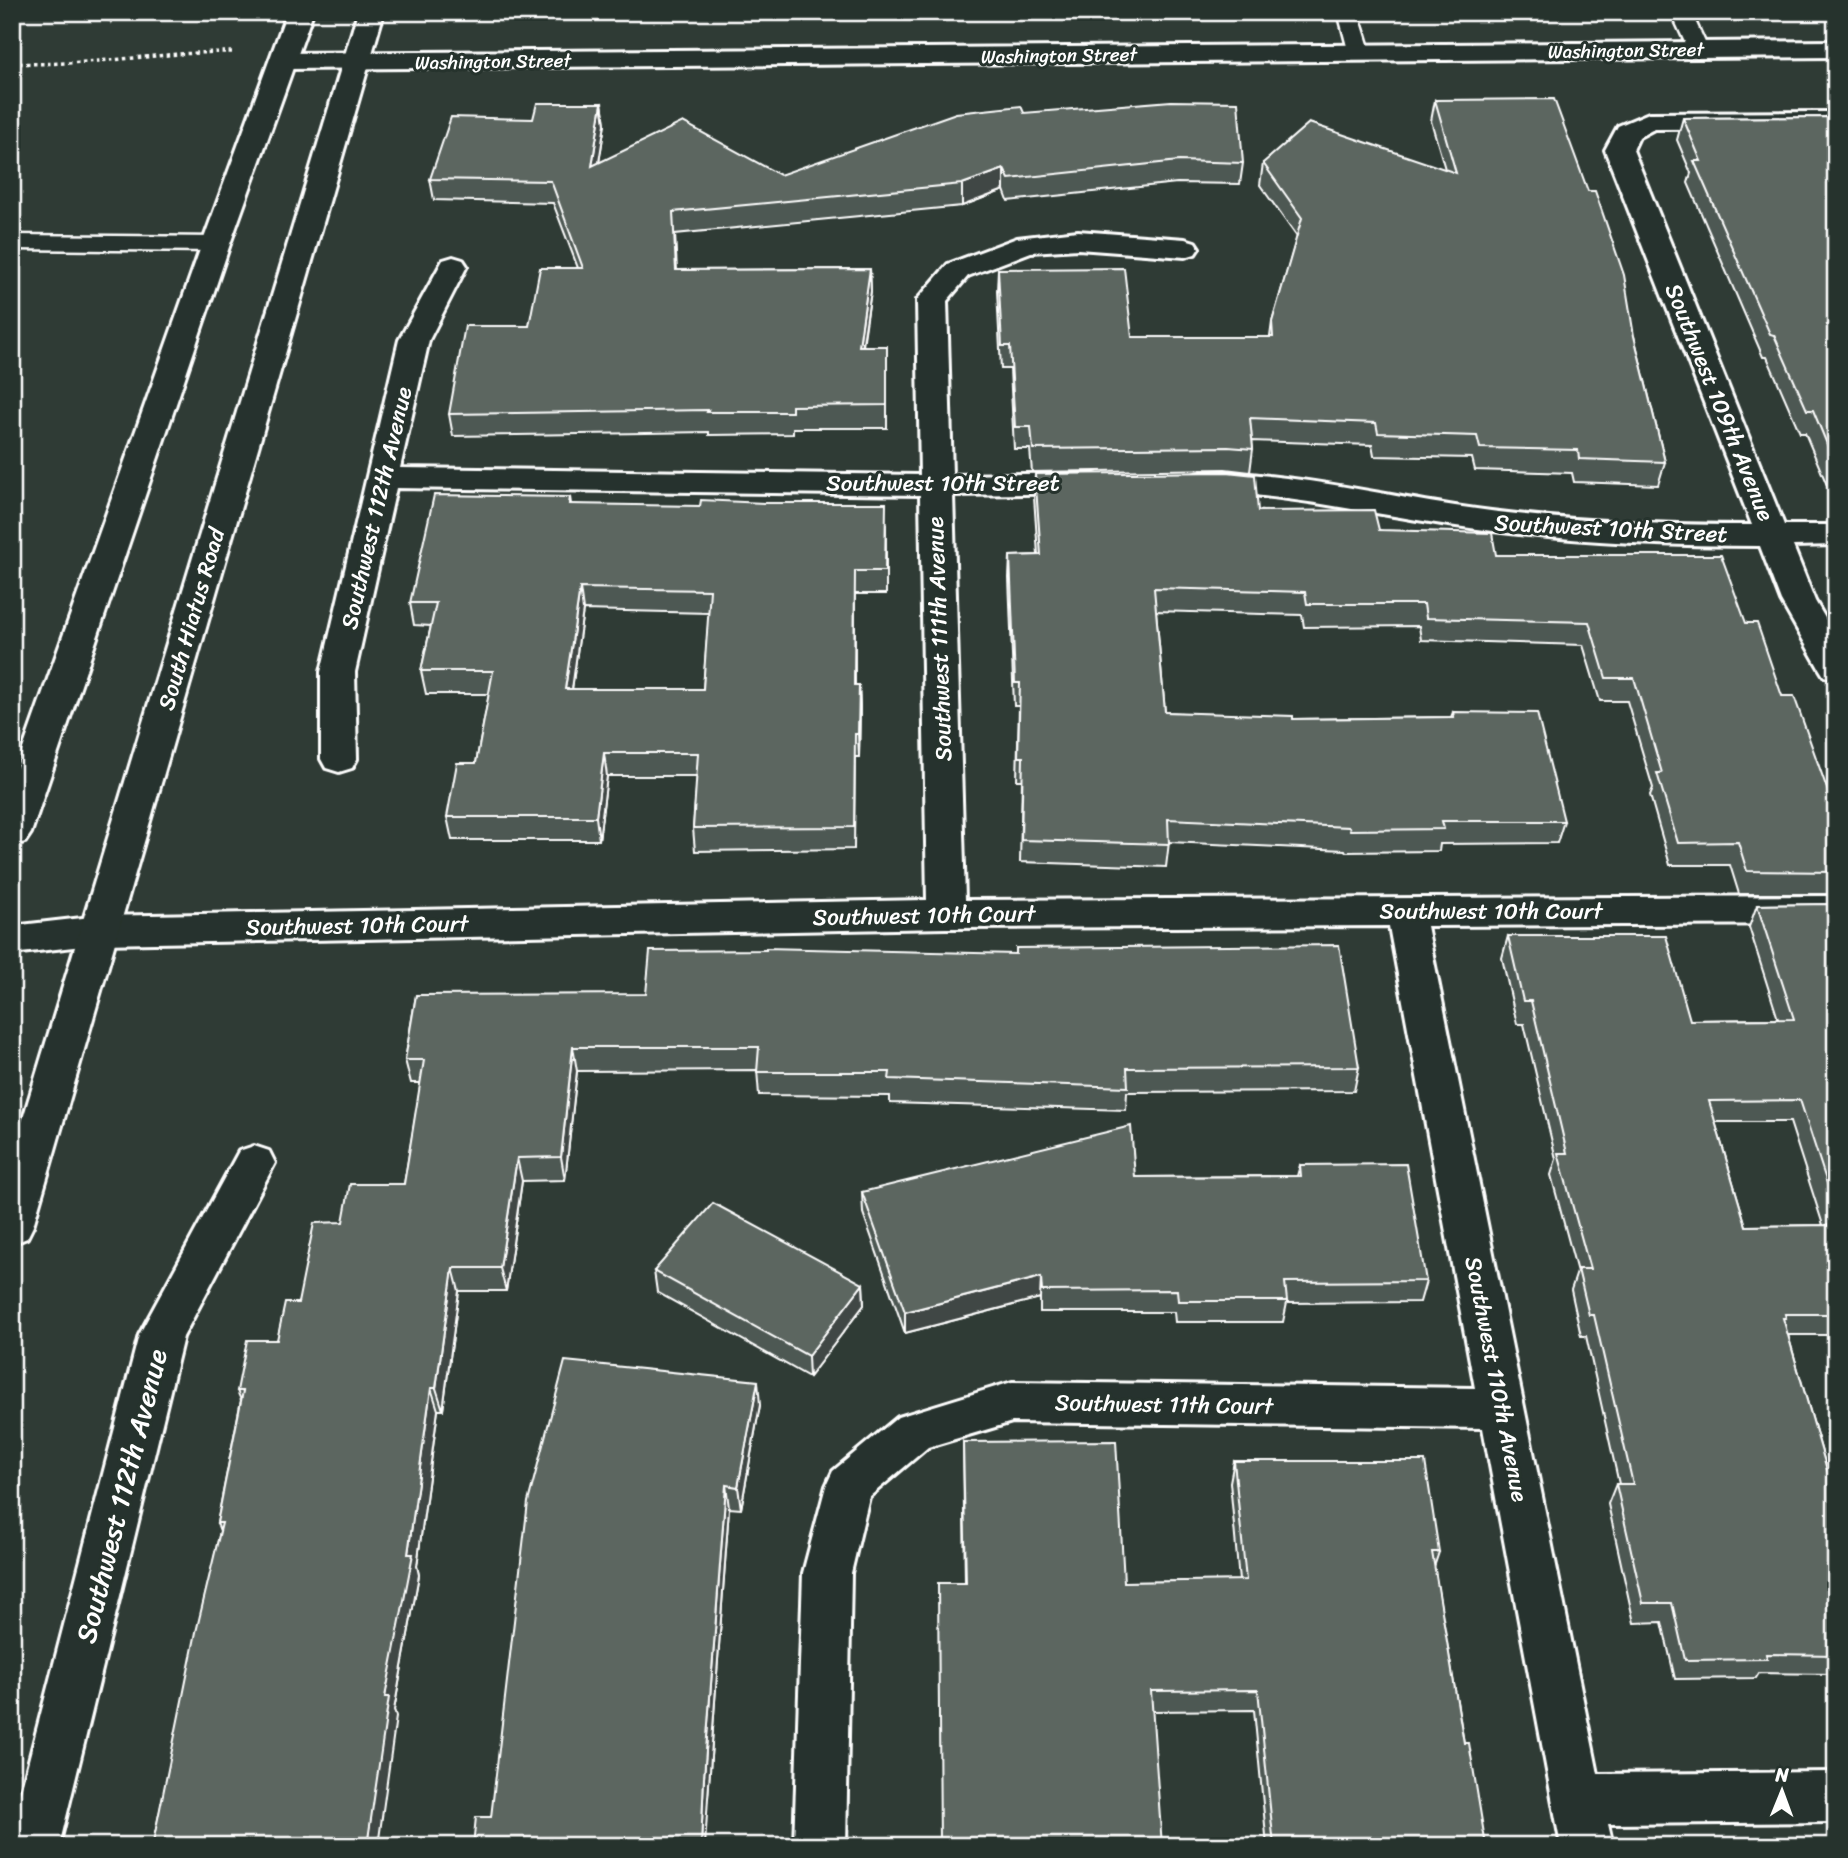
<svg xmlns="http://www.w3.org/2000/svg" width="1848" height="1858" font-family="Sriracha,sans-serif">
	<rect width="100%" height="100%" fill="#2f3b35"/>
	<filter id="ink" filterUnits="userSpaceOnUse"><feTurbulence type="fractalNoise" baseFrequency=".0143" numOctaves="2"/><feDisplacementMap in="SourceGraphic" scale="14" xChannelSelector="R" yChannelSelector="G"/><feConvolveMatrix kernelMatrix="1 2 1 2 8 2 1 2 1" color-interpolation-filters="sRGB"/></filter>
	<g filter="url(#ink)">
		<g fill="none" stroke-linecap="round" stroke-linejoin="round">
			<defs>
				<g id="service">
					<path d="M1338 12H1358L1371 54 1367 58H1353L1349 54Z"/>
					<path d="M1671 12H1691L1708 49 1704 53H1690Z"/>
					<path d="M12 235 216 237 224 239 228 244 224 249 216 251 12 249Z"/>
				</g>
				<g id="minor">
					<path d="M1836 41V57L283 69 274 67 270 61 274 55 283 53Z"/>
					<path d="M1836 112V128L1654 129 1639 137 1633 150 1784 525H1836V545L1793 546 1815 601 1836 637V680L1824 676 1819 668 1781 601 1760 546C1658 546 1557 541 1456 526 1372 514 1289 494 1203 492L1192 489 1187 482 1192 475C1214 469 1238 473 1260 475 1326 481 1390 496 1455 506 1553 521 1652 525 1752 525L1605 150 1618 126 1649 113Z"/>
					<path d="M1078 231 1185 239 1195 242 1199 248 1195 254 1185 257 1078 249 1031 252 968 276 947 301 952 475 1087 473 1098 476 1103 483 1098 490 1087 493 953 495 965 900 1836 896V924L1427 926 1598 1774 1836 1772V1822L1608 1824 1613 1846H1561L1483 1428 1012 1422 928 1447 869 1497 851 1573 846 1846H794L803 1573 826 1486 833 1471 898 1417 1012 1382 1475 1388 1389 926 946 928 100 944 12 954V926L100 916 927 900 920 495 396 488 355 672 357 759 352 768 339 772 326 768 321 759V672L399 340 443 260 453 257 463 260 467 266 429 340 400 468 920 475 917 300 948 264 1017 238Z"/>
					<path d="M254 1146 269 1151 275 1163 183 1337 59 1846H12V1826L139 1335 239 1151Z"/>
				</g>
				<g id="secondary">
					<path d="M287 12H313L230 244 31 833 25 842 12 846V780L202 244Z"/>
					<path d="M358 12H384L33 1226 27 1238 12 1244V1155Z"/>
				</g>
			</defs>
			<use href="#service" stroke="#fff" stroke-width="5"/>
			<use href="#minor" stroke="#fff" stroke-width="6"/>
			<use href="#secondary" stroke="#fff" stroke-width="6"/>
			<path stroke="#fff" stroke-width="3.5" stroke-dasharray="3.5 3.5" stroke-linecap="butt" d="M12 63C86 67 158 52 232 52"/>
			<use href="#service" fill="#26332d" fill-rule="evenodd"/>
			<use href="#minor" fill="#26332d" fill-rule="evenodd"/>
			<use href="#secondary" fill="#26332d" fill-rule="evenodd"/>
		</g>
		<g fill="#4e5853" stroke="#fff" stroke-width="2" fill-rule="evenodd">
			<path d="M80 12H114L111 21Z"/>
			<path d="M1435 100 1634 336 1665 462 1658 485 1574 482 1572 473 1475 470 1472 458 1374 456 1372 445 1252 441 1253 449 1250 472 1225 469 1032 472 1030 449H1014L1010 369H1001L997 291 998 269 1132 337H1270L1272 322 1297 237 1260 185 1263 163 1445 169 1431 121Z"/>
			<path d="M602 103 605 124 599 163 780 175 1024 113 1243 163 1240 184 1177 183 1008 201 1004 190 962 206 675 234 677 270 870 269 871 291 863 346H887V428H793V434L709 435V432L453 436 449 414 529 326 578 268 553 203 434 200 430 179 533 119Z"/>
			<path d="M1836 117V497H1832L1805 433H1800L1767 357H1763L1688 183 1691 173 1677 140 1683 118Z"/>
			<path d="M1035 474 1379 530 1496 555 1746 623 1782 696 1836 814V894H1739L1730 865H1670L1650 795 1653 788 1627 701H1600L1583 645 1421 640 1419 626 1304 627 1302 615 1156 611 1165 712 1293 719 1451 717 1453 712 1564 821 1557 843 1440 844 1439 851 1346 852 1345 850 1169 842 1166 867 1020 862 1022 780H1017L1019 706H1014L1009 578 1010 556 1038 555 1034 497Z"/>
			<path d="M570 497 571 504 886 525V594H855V685H859L860 707 859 757H855L854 849 695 851 693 828 697 776H607L599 840H452L447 817 476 763 489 694H426L421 671 431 626 414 625 410 603ZM583 610 709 613 703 689H572Z"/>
			<path d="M1836 904V1335H1788L1830 1480H1836V1674L1759 1673 1756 1678 1675 1679 1662 1622 1634 1623 1608 1504 1616 1484H1619L1586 1336H1581L1571 1290 1577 1272 1551 1175 1556 1159 1524 1024H1517L1502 958 1508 936 1690 1020 1778 1019 1749 927 1757 905ZM1715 1122H1790L1823 1225 1746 1226Z"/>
			<path d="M416 995 1359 1067 1354 1091 1127 1092 1126 1110 890 1103V1096L759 1095 757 1070 577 1071 565 1180 522 1181 506 1291H459L443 1410H438L417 1566 419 1575 394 1710 396 1717 153 1843 220 1531 217 1523 241 1400 237 1391 277 1340 343 1222 404 1184 421 1083H411L405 1060Z"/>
			<path d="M1300 1165 1426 1281 1420 1302 1287 1303 1283 1322H1175L1174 1312H1040V1298L905 1333 863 1213 862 1192 1135 1177 1297 1176Z"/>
			<path d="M654 1271 863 1284 864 1305 809 1377 657 1292Z"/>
			<path d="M760 1405 741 1509 729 1508 708 1798 491 1817Z"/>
			<path d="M963 1442 1124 1582 1239 1581 1230 1482 1234 1461 1439 1552 1434 1567 1464 1743 1486 1846H1267L1254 1710 1153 1711 965 1583Z"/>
		</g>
		<g fill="#404744" stroke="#fff" stroke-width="2">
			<path d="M109 12H114L111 21Z"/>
			<path d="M602 103 605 124 595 188 592 166Z"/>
			<path d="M1004 169V190L962 206V184Z"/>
			<path d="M870 269 871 291 859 368V346Z"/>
			<path d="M580 588 583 610 569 711 565 689Z"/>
			<path d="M859 685 860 707 859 757 858 734Z"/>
			<path d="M604 753 607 776 599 840 596 817Z"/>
			<path d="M573 1047 577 1071 565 1180 561 1157Z"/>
			<path d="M517 1158 522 1181 506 1291 500 1268Z"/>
			<path d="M453 1268 459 1291 443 1410 436 1388Z"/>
			<path d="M1041 1277 1040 1298 905 1333V1312Z"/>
			<path d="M863 1284 864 1305 809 1377 808 1356Z"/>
			<path d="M758 1381 760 1405 741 1509 738 1487Z"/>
			<path d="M431 1388 438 1410 417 1566 419 1575 394 1710 396 1717 378 1846H367L385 1697 408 1554Z"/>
			<path d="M726 1485 729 1508 708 1798 705 1846H701L704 1777Z"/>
		</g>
		<g fill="#5b6661" stroke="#fff" stroke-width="2" fill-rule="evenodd">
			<path d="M1554 99 1588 191H1595L1624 275 1634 336 1665 462 1579 459 1578 450 1480 448 1477 436 1378 433 1376 423 1250 418 1253 449 1228 447 1033 449 1031 427H1015L1010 346H1002L998 269 1124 268 1132 337H1273L1272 322 1302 218 1263 163 1309 123 1456 173 1435 100Z"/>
			<path d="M1171 101 1238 102 1243 163 1179 161 1009 179 1004 169 962 184 673 212 676 270 870 269 859 346H887V405L792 406V412H707L708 410 449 414 465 326H529L540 268H583L551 181 430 179 451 117 533 119 537 103H602L592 166 683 122 780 175 956 113 1021 106 1024 113Z"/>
			<path d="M1836 117V466L1813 410H1807L1774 335 1770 334 1694 161H1701L1683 118Z"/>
			<path d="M1227 472 1255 475 1258 511 1374 510 1379 530 1492 533 1496 555H1721L1746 623H1757L1782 696H1794L1836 814V872L1747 871 1738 842 1678 843 1657 773H1662L1634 678H1606L1589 622 1426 618 1424 604H1307L1305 592 1154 588 1165 712 1293 716V719L1454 717 1453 712 1537 713 1564 821H1442L1444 829 1350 830 1349 827 1168 819 1169 844 1021 840 1023 757H1018L1020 683H1015L1010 556 1041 555 1035 474Z"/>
			<path d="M434 495 570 497 569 504 700 506 701 500 764 503H886L885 571H855L854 685H859L858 734H855L854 827 693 828 698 753H604L596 817H447L457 763H476L493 671H421L436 603H410ZM580 588 710 590 703 689H565Z"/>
			<path d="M1836 904V1211L1800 1100 1709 1101 1746 1226 1836 1225V1314H1785L1786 1318H1783L1830 1480H1836V1655L1766 1654 1767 1659 1685 1660 1672 1603H1643L1616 1484H1633L1594 1315H1589L1578 1269H1590L1558 1153H1567L1531 1001H1523L1508 936H1666L1690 1020 1794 1019 1757 905Z"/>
			<path d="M1339 945 1359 1067 1127 1068 1128 1087 889 1079 890 1072H757L759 1047H573L561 1157 517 1158 500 1268H453L436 1388H431L408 1554H413L385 1697H389L367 1846H146L147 1843H153L196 1632 222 1523H217L243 1391H237L247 1340H277L285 1303H298L314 1223 343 1222 350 1184H404L424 1060H405L416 995 646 994 650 951 766 950V948L1016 954V948Z"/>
			<path d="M1131 1126 1135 1177 1301 1176 1300 1165 1406 1164 1426 1281 1285 1282 1287 1301H1178L1177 1290 1042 1291 1041 1277 905 1312 862 1192Z"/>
			<path d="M713 1203 863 1284 808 1356 654 1271Z"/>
			<path d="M565 1361 758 1381 738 1487 726 1485 704 1777 701 1846H473L476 1817H491L528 1502Z"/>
			<path d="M1116 1441 1124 1582 1246 1580 1234 1461H1425L1439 1552H1432L1464 1743H1469L1486 1846H1274L1258 1690 1151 1691 1162 1846H940L938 1583H966L963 1442Z"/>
		</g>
	</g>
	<g text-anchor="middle" stroke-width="6" stroke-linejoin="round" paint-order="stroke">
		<g font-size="19" fill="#fff" stroke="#26332d">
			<text transform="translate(1626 50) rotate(-1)" y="7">Washington Street</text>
			<text transform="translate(1059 55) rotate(-1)" y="7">Washington Street</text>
			<text transform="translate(493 61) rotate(-1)" y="7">Washington Street</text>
		</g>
		<g font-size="23" fill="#fff" stroke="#26332d">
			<text transform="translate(1720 402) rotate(68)" y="8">Southwest 109th Avenue</text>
			<text x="943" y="491">Southwest 10th Street</text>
			<text transform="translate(376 508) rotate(-77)" y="8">Southwest 112th Avenue</text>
			<text transform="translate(1611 528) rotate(3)" y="8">Southwest 10th Street</text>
			<text transform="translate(191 619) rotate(-74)" y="8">South Hiatus Road</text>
			<text transform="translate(939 639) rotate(-92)" y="8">Southwest 111th Avenue</text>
			<text x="1491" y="919">Southwest 10th Court</text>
			<text transform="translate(924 915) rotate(-1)" y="8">Southwest 10th Court</text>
			<text transform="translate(357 925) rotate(-1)" y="8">Southwest 10th Court</text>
			<text transform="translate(1497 1379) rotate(79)" y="8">Southwest 110th Avenue</text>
			<text transform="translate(1164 1404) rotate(1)" y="8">Southwest 11th Court</text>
		</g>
		<g font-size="28" fill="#fff" stroke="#26332d">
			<text transform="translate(121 1496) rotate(-76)" y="10">Southwest 112th Avenue</text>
		</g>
	</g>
	<rect width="1848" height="1858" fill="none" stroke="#26332d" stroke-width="42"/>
	<rect x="21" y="21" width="1806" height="1816" fill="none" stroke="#fff" stroke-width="2.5" filter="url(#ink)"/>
	<g transform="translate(1782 1791) rotate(1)" stroke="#26332d" stroke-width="5" paint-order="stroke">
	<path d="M0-5L12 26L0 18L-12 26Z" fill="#ffffff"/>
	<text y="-10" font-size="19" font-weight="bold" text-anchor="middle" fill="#ffffff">N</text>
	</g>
</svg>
